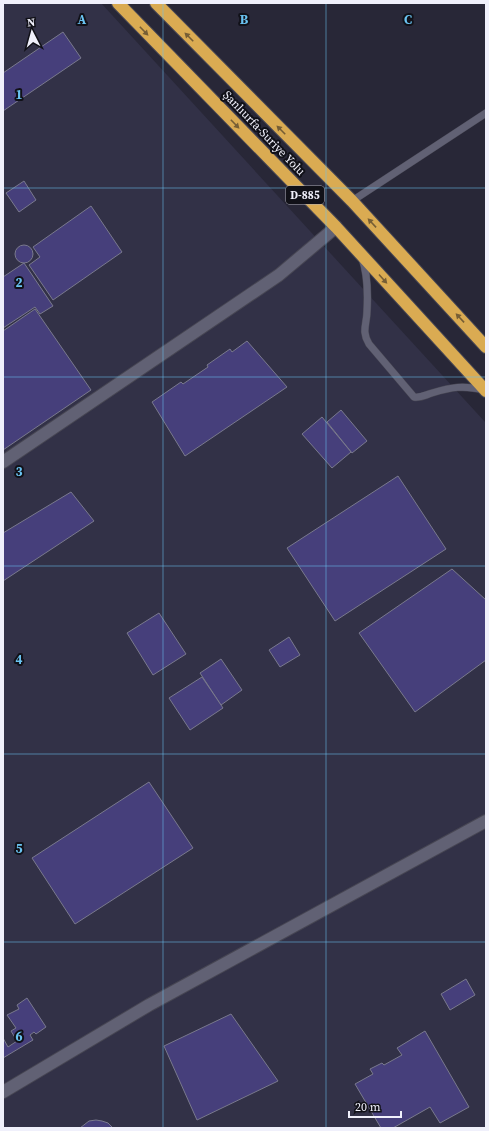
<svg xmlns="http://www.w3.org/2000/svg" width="489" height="1131" font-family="'Source Serif 4',serif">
	<rect width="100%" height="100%" fill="#282737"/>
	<path fill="#323147" d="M3 3H101L486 423V1128H3Z"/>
	<g fill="#463f7b" stroke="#79798d">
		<path d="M63 32 81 58 3 111V73Z"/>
		<path d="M24 181 36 200 19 212 6 193Z"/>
		<path d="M91 206 122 252 53 300 29 265 40 257 33 247Z"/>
		<circle cx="24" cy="254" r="9"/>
		<path d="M24 263 53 306 40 314 35 307 3 328V277Z"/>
		<path d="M35 309 91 390 3 450V331Z"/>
		<path d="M247 341 287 387 185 456 152 402 181 382 183 384 208 367 207 365 230 349 232 352Z"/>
		<path d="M341 410 367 441 352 453 327 422Z"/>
		<path d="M322 417 351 452 332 468 302 434Z"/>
		<path d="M398 476 446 549 335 621 287 548Z"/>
		<path d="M71 492 94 521 3 581V533Z"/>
		<path d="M452 569 486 600V660L415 712 359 633Z"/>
		<path d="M159 613 186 654 153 675 127 633Z"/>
		<path d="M289 637 300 655 280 667 269 650Z"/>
		<path d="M221 659 242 690 221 705 200 673Z"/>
		<path d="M202 677 223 708 190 730 169 698Z"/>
		<path d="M149 782 193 848 75 924 32 858Z"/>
		<path d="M466 979 475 995 450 1010 441 994Z"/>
		<path d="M27 998 46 1027 36 1034 34 1032 30 1035 33 1040 3 1058V1038L8 1047 17 1041 11 1031 16 1028 7 1015 19 1009 17 1005Z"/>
		<path d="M231 1014 278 1081 197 1120 164 1046Z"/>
		<path d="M425 1031 469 1107 440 1123 430 1107 393 1128H381L355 1084 373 1074 370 1069 382 1063 384 1065 402 1055 397 1048Z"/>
		<path d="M96 1120 102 1121 108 1123 113 1128H80L89 1121Z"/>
	</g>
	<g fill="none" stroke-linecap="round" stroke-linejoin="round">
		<defs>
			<g id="lane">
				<path d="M352 201 486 113"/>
				<path d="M362 258C368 275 368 293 367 311 367 324 361 331 369 344L414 397C421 398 425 395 432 393 452 387 463 385 484 390"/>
			</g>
			<g id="street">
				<path d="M3 462 279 275 336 227"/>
				<path d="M3 1092 149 1005 486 821"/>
			</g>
			<g id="highway">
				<path d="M118 3 336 227 486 391"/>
				<path d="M156 3 352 201 486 347"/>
			</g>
		</defs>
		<use href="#lane" stroke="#474653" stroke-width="8"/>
		<use href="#street" stroke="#474653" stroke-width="14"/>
		<use href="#highway" stroke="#474653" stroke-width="14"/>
		<use href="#lane" stroke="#616174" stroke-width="7"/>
		<use href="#street" stroke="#616174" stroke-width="12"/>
		<use href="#highway" stroke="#daab52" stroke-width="12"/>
	</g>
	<defs><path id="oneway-solid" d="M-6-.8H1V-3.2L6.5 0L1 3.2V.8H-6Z"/></defs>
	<g fill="#765e35">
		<use href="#oneway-solid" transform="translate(144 31) rotate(46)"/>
		<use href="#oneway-solid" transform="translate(189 37) rotate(-135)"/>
		<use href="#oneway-solid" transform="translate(235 124) rotate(46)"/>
		<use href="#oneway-solid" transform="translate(281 130) rotate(-135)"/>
		<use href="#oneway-solid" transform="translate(372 223) rotate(-133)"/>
		<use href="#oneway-solid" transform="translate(383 279) rotate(48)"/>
		<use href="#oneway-solid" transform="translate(460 318) rotate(-133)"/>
	</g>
	<path fill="none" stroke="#6ac3f1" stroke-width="1" stroke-opacity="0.55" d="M163 3V1128M326 3V1128M3 188H486M3 377H486M3 566H486M3 754H486M3 942H486"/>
	<g text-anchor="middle" stroke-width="4" stroke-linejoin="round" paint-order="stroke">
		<rect fill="#111118" stroke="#adadb7" stroke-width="1" x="286" y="186" width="38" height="18" rx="3"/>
		<g font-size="11" font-weight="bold" fill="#f0f0fb">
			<text x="305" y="199">D-885</text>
		</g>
		<g font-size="12" fill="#f0f0fb" stroke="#111118">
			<text transform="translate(264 133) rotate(46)" y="4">Şanlıurfa-Suriye Yolu</text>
		</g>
	</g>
	<g font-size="13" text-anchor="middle" font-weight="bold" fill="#6ac3f1" stroke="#111118" stroke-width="4" stroke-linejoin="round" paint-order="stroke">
		<text x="82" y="24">A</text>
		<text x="244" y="24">B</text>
		<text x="408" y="24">C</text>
		<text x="19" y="99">1</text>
		<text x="19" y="287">2</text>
		<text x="19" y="476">3</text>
		<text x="19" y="664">4</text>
		<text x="19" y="853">5</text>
		<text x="19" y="1041">6</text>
	</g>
	<rect width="489" height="1131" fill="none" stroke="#f0f0fb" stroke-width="8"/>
	<g transform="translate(32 32) rotate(354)" stroke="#111118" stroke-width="3" paint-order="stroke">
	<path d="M0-3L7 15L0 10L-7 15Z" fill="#f0f0fb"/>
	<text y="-6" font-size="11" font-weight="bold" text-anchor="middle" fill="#f0f0fb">N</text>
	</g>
	<path d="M349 1111v6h52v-6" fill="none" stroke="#f0f0fb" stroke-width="2"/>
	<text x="355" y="1111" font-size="12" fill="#f0f0fb" stroke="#111118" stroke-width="3" paint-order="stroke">20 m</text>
</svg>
